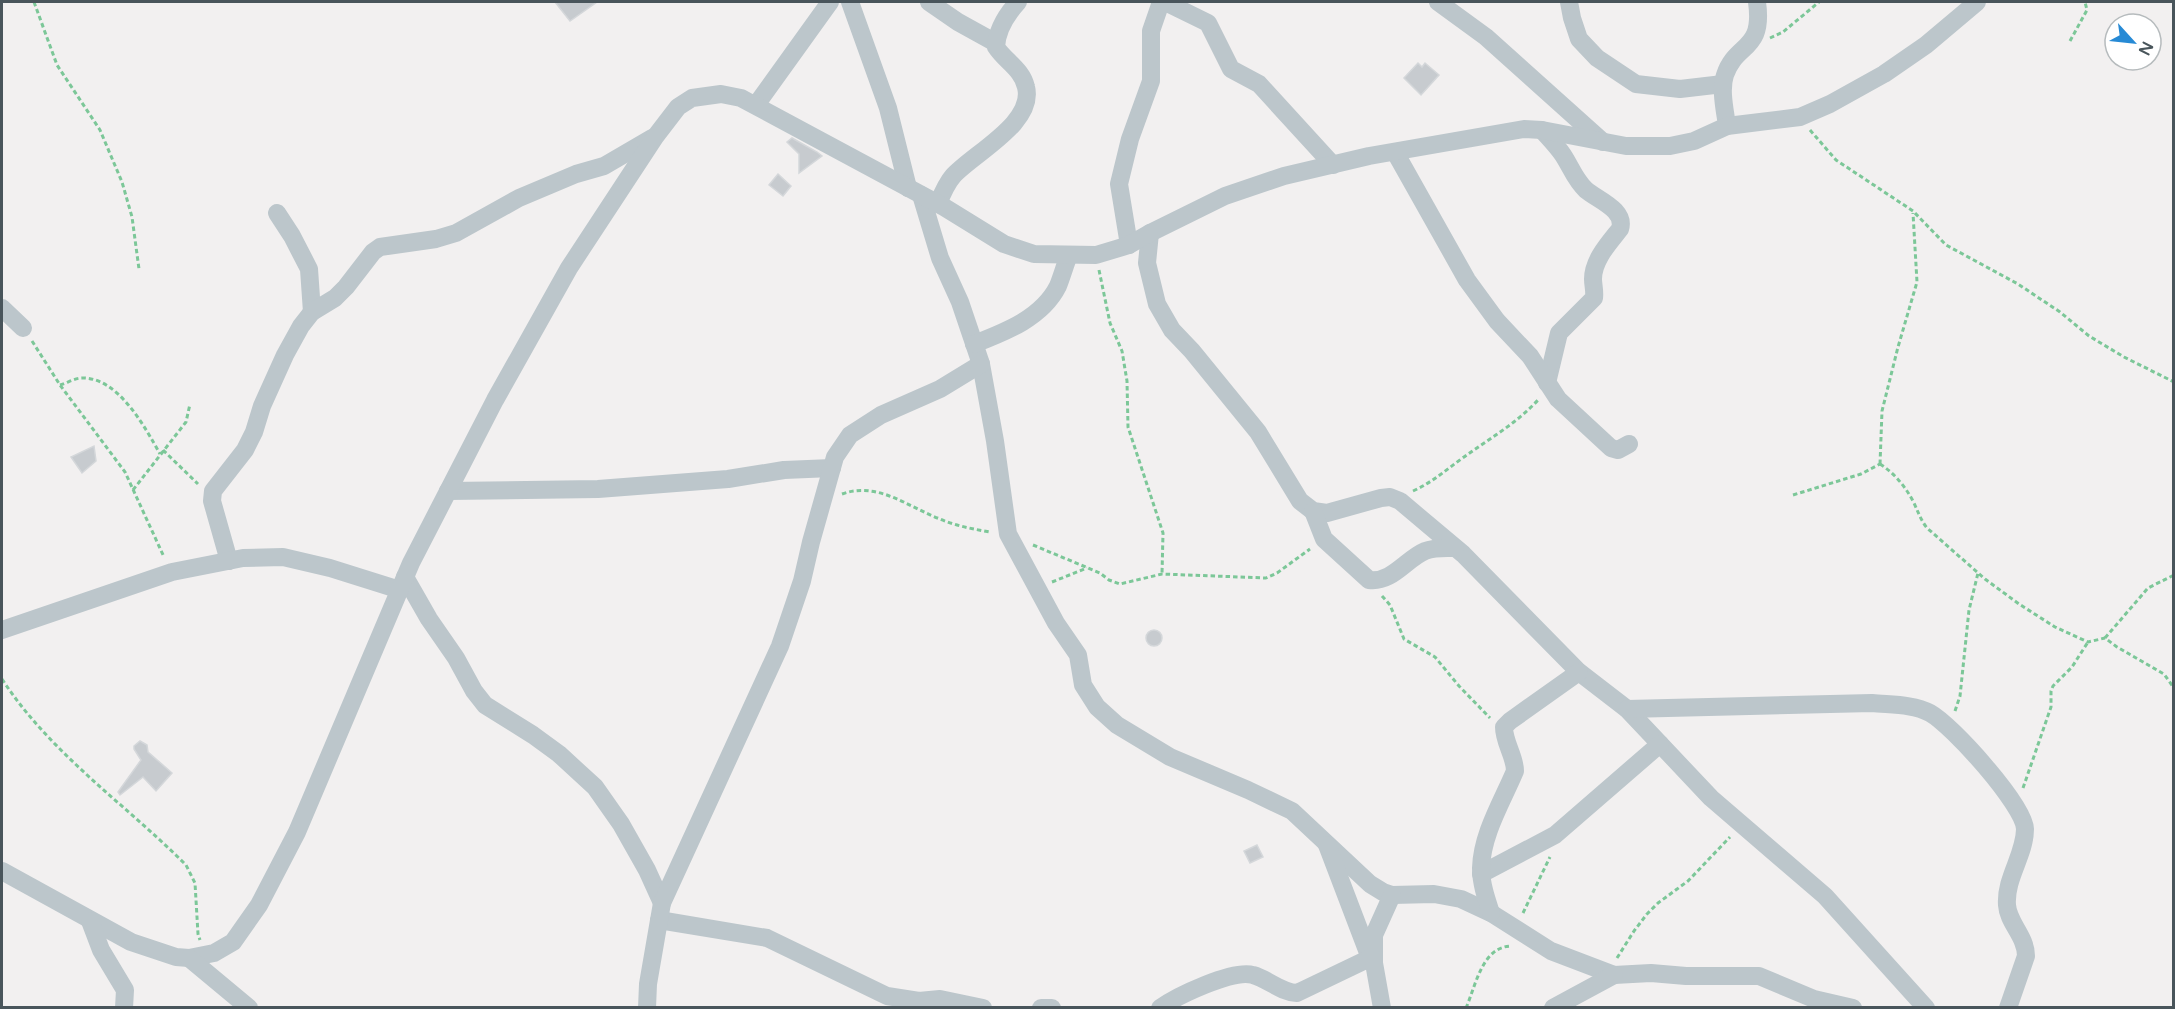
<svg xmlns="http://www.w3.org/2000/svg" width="2175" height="1009" font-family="'Varela Round',sans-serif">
	<rect width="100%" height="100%" fill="#f2f0f0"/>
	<g fill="#c7cbcf" stroke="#d4d7da" stroke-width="1.5">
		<path d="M555 2H597L570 21Z"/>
		<path d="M1418 63 1422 67 1425 63 1439 75 1421 95 1404 78Z"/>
		<path d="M792 138 817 152 822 156 799 173V154L787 142Z"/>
		<path d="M778 174 791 186 783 196 769 185Z"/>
		<path d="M94 446 96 461 82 473 71 457Z"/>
		<circle cx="1154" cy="638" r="8"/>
		<path d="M140 741 147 745 148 752 172 773 156 791 143 777 120 795 118 792 141 760 134 749V746Z"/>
		<path d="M1257 845 1263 857 1250 863 1244 851Z"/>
	</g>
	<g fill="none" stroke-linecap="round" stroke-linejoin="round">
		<g stroke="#7cc798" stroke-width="3" stroke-dasharray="4.5 3" stroke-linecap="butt">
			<path d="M34 2 57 65 100 130 122 182 132 217 139 269"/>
			<path d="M1770 38 1783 32 1819 2"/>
			<path d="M2070 41 2087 10 2085 2"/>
			<path d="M1810 130 1836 160 1913 211 1946 245 2018 284 2060 312 2089 336 2124 357 2174 382"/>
			<path d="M1099 270 1110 323 1122 351 1127 381 1128 427 1163 533 1162 574"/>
			<path d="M32 341 60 385 125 472 164 557"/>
			<path d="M60 385C67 383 75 378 82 378 118 377 145 427 160 454"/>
			<path d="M163 450 198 484"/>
			<path d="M1880 464C1894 473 1905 486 1913 501 1918 511 1920 519 1927 528L1985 579 2019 604 2055 627 2088 642 2105 638 2117 647 2164 674 2174 688"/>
			<path d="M1880 464 1882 411 1898 347 1917 282 1913 213"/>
			<path d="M133 490 186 422 190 404"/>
			<path d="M1413 491C1433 482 1447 469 1464 457 1489 439 1517 423 1538 400"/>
			<path d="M842 494C878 481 908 507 940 519 956 526 973 529 990 532"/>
			<path d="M1793 495 1861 474 1880 464"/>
			<path d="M1033 545 1100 573 1109 580 1120 584 1162 574 1266 578 1277 573 1310 549"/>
			<path d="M1052 582 1087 568"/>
			<path d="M1382 596 1390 605 1404 639 1435 657 1459 686 1490 718"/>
			<path d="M2105 638 2148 588 2174 575"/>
			<path d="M2 679C50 753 124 803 186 865L195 883 198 934 200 940"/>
			<path d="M1955 711 1960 696 1969 610 1978 573"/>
			<path d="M2023 788 2051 707V691L2053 686 2072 667 2088 642"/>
			<path d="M1523 913 1550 857"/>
			<path d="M1617 958 1634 931 1647 914 1658 903 1688 881 1730 837"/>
			<path d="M1466 1008C1476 985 1482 947 1511 946"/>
		</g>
		<g stroke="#bcc6cb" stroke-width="18">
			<path d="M850 2 888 108 908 188"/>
			<path d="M929 2 958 22 996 43"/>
			<path d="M1165 2 1208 23 1231 69 1259 84 1333 165"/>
			<path d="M1438 2 1486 37 1603 142"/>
			<path d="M1569 2 1572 18 1579 39 1597 58 1636 84 1680 89 1723 84"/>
			<path d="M756 105 830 2"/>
			<path d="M1727 126C1725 110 1720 90 1725 75 1736 42 1764 52 1757 2"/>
			<path d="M1542 130C1549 138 1557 146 1563 155 1571 167 1575 180 1586 190 1598 200 1626 210 1620 229 1609 243 1593 260 1593 279 1593 285 1595 291 1594 298L1559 333 1547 383"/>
			<path d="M1395 152 1467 280 1497 321 1530 356 1558 399 1611 448 1618 450 1629 444"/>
			<path d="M921 195 940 258 960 302 981 364 995 441 1008 534 1056 623 1078 655 1083 685 1097 707 1117 725 1170 757 1248 790 1292 811 1370 884 1383 892 1392 895 1434 894 1461 899 1491 913 1551 951 1614 975 1651 973 1686 976H1759L1814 999 1853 1008"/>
			<path d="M938 204C942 194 946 184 953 176 974 153 1035 123 1026 87 1022 69 1005 61 996 47 997 29 1007 14 1018 2"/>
			<path d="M277 213 292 236 309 269 312 312"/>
			<path d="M1150 233 1147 263 1157 304 1172 330 1192 351 1258 432 1300 501 1313 511 1327 513 1381 498 1390 497 1400 501 1463 554 1579 672 1627 709 1711 798 1825 896 1926 1008"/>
			<path d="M1129 245 1119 184 1130 139 1151 81V31L1161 2"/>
			<path d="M2 308 23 328"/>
			<path d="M974 344C1005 332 1042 318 1058 286 1062 276 1065 265 1069 255"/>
			<path d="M448 491 598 489 728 479 784 470 832 468"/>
			<path d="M1313 511 1324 539 1369 580C1392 583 1406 559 1425 551 1435 547 1445 548 1455 548"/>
			<path d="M229 561 212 501 213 491 245 450 254 432 262 406 285 355 301 326 312 312 335 298 346 287 373 252 380 247 436 239 456 233 519 198 576 174 604 166 652 138"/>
			<path d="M405 577 429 619 456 658 474 691 485 705 533 735 559 754 595 787 621 824 647 870 662 903"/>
			<path d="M2 630 172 572 243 558 283 557 330 568 400 590"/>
			<path d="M1627 709 1872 703C1891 705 1913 704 1930 713 1952 725 2024 805 2025 829 2025 855 2005 878 2007 905 2008 923 2026 936 2026 956L2008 1008"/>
			<path d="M1327 845 1370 958"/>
			<path d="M2 871 131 942 176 957 189 958 214 953 233 942 259 905 297 832 411 563 495 400 569 268 655 137 678 107 692 98 721 94 741 98 944 207 1004 244 1034 254 1096 255 1129 245 1150 233 1225 196 1284 176 1369 156 1524 129 1542 130 1626 146H1670L1694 141 1727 126 1800 117 1830 104 1884 74 1926 45 1977 2"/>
			<path d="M1481 874 1555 835 1660 744"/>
			<path d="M1491 913C1486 898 1481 883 1481 868 1482 834 1502 802 1515 771 1515 756 1504 743 1504 727L1510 721 1579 672"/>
			<path d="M659 920 767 938 887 996 919 1001 940 999 983 1008"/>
			<path d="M90 921 101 950 125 990 124 1008"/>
			<path d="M189 958 249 1008"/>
			<path d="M647 1008 648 984 662 903 780 646 802 581 811 542 835 457 850 435 881 415 940 389 981 364"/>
			<path d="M1041 1008H1052"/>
			<path d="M1160 1008C1177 996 1233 969 1253 975 1268 979 1280 992 1297 993L1370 958 1374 963"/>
			<path d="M1382 1008 1374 963V935L1392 895"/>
			<path d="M1553 1008 1614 975"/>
		</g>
	</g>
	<rect width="2175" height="1009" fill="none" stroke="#49555b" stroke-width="6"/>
	<g transform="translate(2133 42) rotate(117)"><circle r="28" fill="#ffffff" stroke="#b6bbbd" stroke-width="1.5"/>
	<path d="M0-4.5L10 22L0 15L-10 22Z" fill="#278ad5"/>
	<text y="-9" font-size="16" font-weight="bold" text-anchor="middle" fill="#49555b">N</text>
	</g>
</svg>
